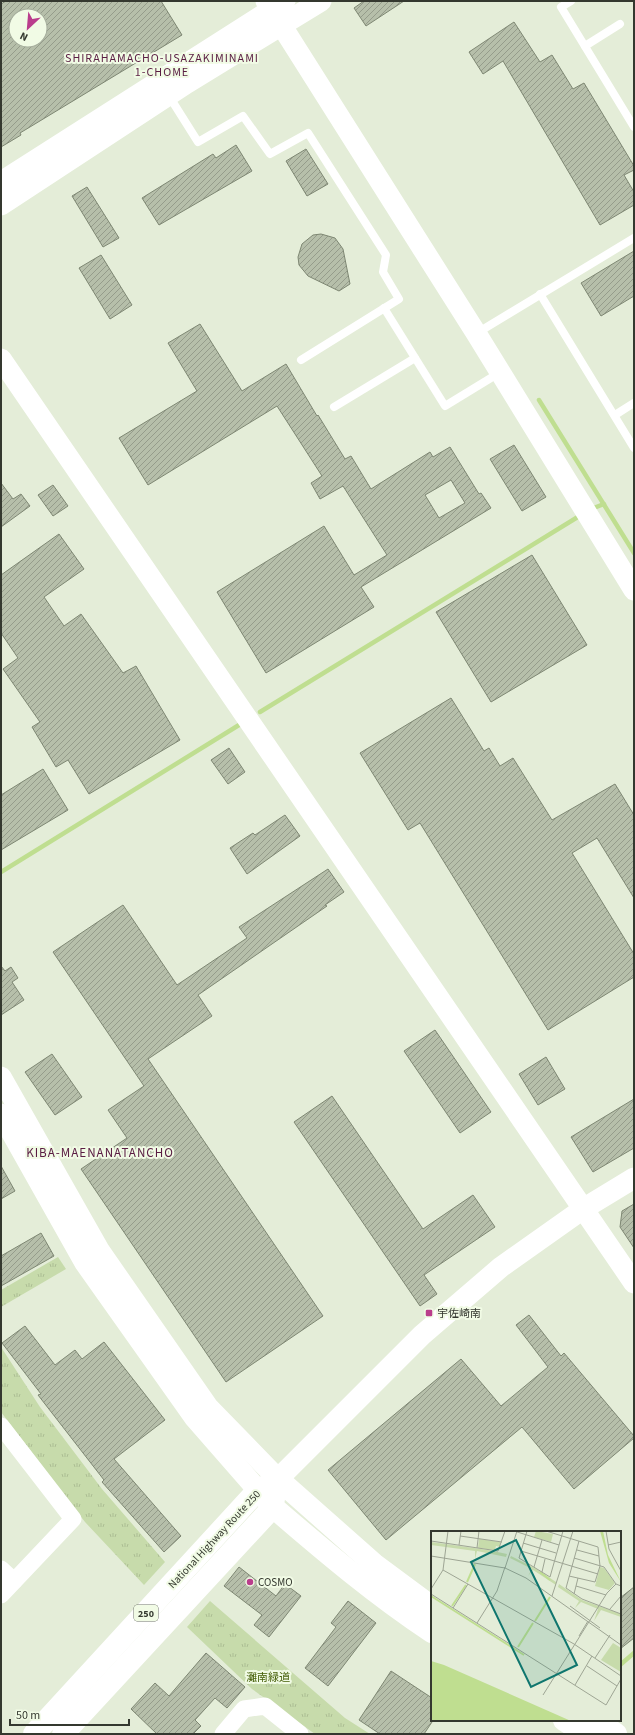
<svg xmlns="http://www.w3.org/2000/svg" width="635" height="1735" font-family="'Source Sans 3','Noto Sans JP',sans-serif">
	<defs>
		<pattern id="park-tufts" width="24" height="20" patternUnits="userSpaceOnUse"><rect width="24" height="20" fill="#c7dbab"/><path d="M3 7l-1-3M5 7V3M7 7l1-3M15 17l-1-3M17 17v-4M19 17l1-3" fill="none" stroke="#acbd93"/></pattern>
		<pattern id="building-hatch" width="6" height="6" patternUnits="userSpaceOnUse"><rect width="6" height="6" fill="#b6bfaa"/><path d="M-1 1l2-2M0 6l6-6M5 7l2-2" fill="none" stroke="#959c8b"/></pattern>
	</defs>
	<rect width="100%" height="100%" fill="#e4edd8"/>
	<g fill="url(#park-tufts)">
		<path d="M58 1257 66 1269 1 1307V1290Z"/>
		<path d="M1 1347 40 1407 102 1489 165 1562 144 1585 85 1522 1 1412Z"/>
		<path d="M210 1601 345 1718 370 1734H315L252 1689 187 1627Z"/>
	</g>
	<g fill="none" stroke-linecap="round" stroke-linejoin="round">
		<g stroke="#bfde90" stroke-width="4.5">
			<path d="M539 400 634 553"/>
			<path d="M591 509 604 504"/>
			<path d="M260 712 581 515"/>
			<path d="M1 872 239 725"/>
			<path d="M620 1665 634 1653"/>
		</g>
	</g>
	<g fill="url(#building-hatch)" stroke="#7e8773" fill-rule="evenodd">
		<path d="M6 1H161L182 35 20 133 21 135 1 147V4ZM16 16H40V40H16Z"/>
		<path d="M364 1H404L366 26 354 8Z"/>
		<path d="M514 22 540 62 552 55 573 89 584 83 634 166V170L624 175 634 192V205L600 225 503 61 483 74 469 52Z"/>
		<path d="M236 145 252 171 159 225 142 198 213 154 216 158Z"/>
		<path d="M306 149 328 184 307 196 286 161Z"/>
		<path d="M87 187 119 238 103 247 72 196Z"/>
		<path d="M321 234 335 238 343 249 350 284 339 291 308 276 299 265 298 257 302 244 313 235Z"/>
		<path d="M634 251V296L601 316 581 283Z"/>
		<path d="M101 255 132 305 110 319 79 268Z"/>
		<path d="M200 324 242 391 286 364 317 416 318 415 345 459 351 456 371 489 430 452 433 457 450 447 479 494 481 493 491 508 361 587 374 607 266 673 217 592 324 526 354 575 387 555 343 486 320 499 311 483 322 476 277 406 148 485 119 438 197 391 168 343ZM451 480 465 503 439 518 425 495Z"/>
		<path d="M514 445 546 497 522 511 490 459Z"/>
		<path d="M1 483 13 499 21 494 30 506 1 527Z"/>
		<path d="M53 485 68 506 53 516 38 495Z"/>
		<path d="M59 534 84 569 44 597 64 626 81 614 123 673 136 666 180 740 89 794 68 760 56 767 32 727 40 722 3 669 18 658 1 633V575Z"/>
		<path d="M532 555 587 645 491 702 436 612Z"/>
		<path d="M451 698 484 751 489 748 500 766 513 758 552 820 615 784 634 815V898L597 838 572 853 634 954V977L548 1030 420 823 408 830 360 753Z"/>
		<path d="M229 748 245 772 228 784 211 760Z"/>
		<path d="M43 769 68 810 1 850V795Z"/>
		<path d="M285 815 300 836 247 874 230 848 253 833 255 835Z"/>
		<path d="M328 869 344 892 325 905 327 906 198 995 212 1016 148 1059 323 1316 226 1382 81 1169 127 1138 108 1110 144 1086 53 952 123 905 177 985 247 938 239 927Z"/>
		<path d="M1 966 5 971 11 967 18 978 12 982 24 1000 1 1015Z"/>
		<path d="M435 1030 491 1112 460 1133 404 1051Z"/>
		<path d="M52 1054 82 1097 55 1115 25 1072Z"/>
		<path d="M546 1057 565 1089 538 1105 519 1074Z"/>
		<path d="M332 1096 423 1229 473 1195 495 1227 424 1275 437 1294 420 1306 294 1122Z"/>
		<path d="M634 1099V1148L593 1172 571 1137Z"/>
		<path d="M1 1166 15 1191 1 1199Z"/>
		<path d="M634 1204V1248L620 1227 622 1211Z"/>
		<path d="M41 1233 54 1256 1 1286V1256Z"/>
		<path d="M529 1315 561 1356 564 1353 634 1436V1438L574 1489 522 1427 386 1540 328 1470 461 1359 501 1406 548 1367 516 1325Z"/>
		<path d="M25 1326 55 1365 75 1350 82 1359 104 1342 165 1420 114 1459 181 1536 164 1552 102 1482 104 1480 38 1395 41 1394 2 1343Z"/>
		<path d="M239 1567 276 1596 285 1584 301 1596 269 1637 254 1625 262 1615 224 1586Z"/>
		<path d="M634 1587V1638L620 1649V1598Z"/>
		<path d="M348 1601 376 1623 328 1686 305 1668 336 1627 331 1623Z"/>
		<path d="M206 1653 245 1687 227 1708 215 1698 195 1720 201 1726 193 1734H157L131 1709 155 1683 169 1696Z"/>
		<path d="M391 1671 432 1698V1722L424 1734H380L359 1720Z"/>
	</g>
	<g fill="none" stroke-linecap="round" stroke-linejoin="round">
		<g stroke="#fff" stroke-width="8">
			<path d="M571 1 561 7 634 127"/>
			<path d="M585 46 620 24"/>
			<path d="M169 96 198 142 243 116 270 154 308 133 386 255 383 272 399 299 301 360"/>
			<path d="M540 294 634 448"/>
			<path d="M384 308 445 406 499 373"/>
			<path d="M477 333 634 238"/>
			<path d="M334 407 415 358"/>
			<path d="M615 415 634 403"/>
		</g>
		<g stroke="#fff" stroke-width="17">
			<path d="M1 1426 73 1519 1 1595"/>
			<path d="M1 1569 14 1581"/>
			<path d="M223 1734 244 1709 265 1706 300 1734"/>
		</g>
		<g stroke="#fff" stroke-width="21">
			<path d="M266 1 476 333 634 590"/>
			<path d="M1 182 285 1"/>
			<path d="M1 205 187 83 321 1"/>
			<path d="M1 359 634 1283"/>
			<path d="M1 1077 99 1250 208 1407 278 1479"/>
			<path d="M1 1114 85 1263 194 1417 269 1503"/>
			<path d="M273 1507 278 1479 422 1335 501 1267 583 1209 634 1178"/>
		</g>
		<g stroke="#fff" stroke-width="22">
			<path d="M564 1720 585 1734"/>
			<path d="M595 1720 616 1734"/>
			<path d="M34 1734 257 1491 278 1479 374 1564 432 1607"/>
			<path d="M63 1734 273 1507C324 1551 376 1595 432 1632"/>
		</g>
	</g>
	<g fill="#ba3d8c" stroke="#f1fbe5" stroke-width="1.5">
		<rect x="425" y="1309" width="8" height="8" rx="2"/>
		<circle cx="250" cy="1582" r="4"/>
	</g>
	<g text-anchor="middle" stroke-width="4" stroke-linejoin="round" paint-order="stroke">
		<rect fill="#f1fbe5" stroke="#6d7266" stroke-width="1" x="134" y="1605" width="24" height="16" rx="3"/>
		<g font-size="10" font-weight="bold" fill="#34382f">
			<text x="146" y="1617">250</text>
		</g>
		<g font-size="11" fill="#34382f" stroke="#f1fbe5" text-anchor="start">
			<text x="437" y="1317">宇佐崎南</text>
			<text x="258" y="1586">COSMO</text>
		</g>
		<g font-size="11" fill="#34382f" stroke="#f1fbe5">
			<text transform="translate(214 1539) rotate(-47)" y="4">National Highway Route 250</text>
		</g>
		<g font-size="11" fill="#455f09" stroke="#f1fbe5">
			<text x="268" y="1681">灘南緑道</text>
		</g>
		<g font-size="12" letter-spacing="1" fill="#5a1d43" stroke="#f1fbe5">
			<text x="162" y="62">SHIRAHAMACHO-USAZAKIMINAMI<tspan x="162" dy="14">1-CHOME</tspan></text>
		</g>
		<g font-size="13" letter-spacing="1" fill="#5a1d43" stroke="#f1fbe5">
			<text x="100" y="1157">KIBA-MAENANATANCHO</text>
		</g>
	</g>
	<g transform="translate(431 1531)">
		<rect width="190" height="190" fill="#e4edd8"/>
		<path d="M48 8 69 11V16L65 15 64 19 47 17Z" fill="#c7dbab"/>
		<path d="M105 0 122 3 120 11 103 6ZM0 11 57 19 76 23 75 26 46 20 44 28V20L0 14ZM80 25 104 37 125 51V54L102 39 97 45 101 38 79 27ZM169 36 173 37 184 52 178 59 164 55ZM128 53 151 69 190 83V86L170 79 163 90 167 78 150 71 144 77 148 70 127 56Z" fill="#c7dbab"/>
		<path d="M182 112 190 117V141L170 129Z" fill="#c7dbab"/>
		<path d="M169 0H172L177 24 190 51 178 32ZM0 130 13 134 140 190H0Z" fill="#bfde90"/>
		<path fill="none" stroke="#bfde90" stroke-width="2" d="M109 41 119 49M36 51 44 33M0 65 93 124M21 75 35 54M104 90 119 66M87 116 102 92"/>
		<path fill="none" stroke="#9ea594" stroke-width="1" d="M83 0 128 14M96 0 88 27 119 46 132 0M115 0 167 16 169 35 164 51 138 45M175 0 178 18 190 40M29 5 71 11M0 10 67 20 74 0M148 10 135 57 151 68 190 83M92 12 125 22M28 14 30 0M177 14 190 11M46 17 48 0M146 19 168 25M90 20 167 43M0 25 74 37 86 0M143 27 173 36 185 53 190 55M103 36 111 9M74 37 95 47 190 114M12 39 143 113 190 145M111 41 114 28M145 55 175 64M0 58 12 39 17 0M0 63 175 174 190 148M143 63 147 47M121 65 142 0M139 75 169 97M22 77 37 53M179 78 190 65M46 92 66 60 74 36M148 105 157 90M164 127 179 104M156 135 186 155M144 154 161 125M112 164 176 62 185 53"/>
		<path fill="#0f766e" fill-opacity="0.15" stroke="#0f766e" stroke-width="2" d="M85 9 146 134 100 156 40 31Z"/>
		<rect width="190" height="190" fill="none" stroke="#34382f" stroke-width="2"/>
	</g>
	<rect width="635" height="1735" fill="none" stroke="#34382f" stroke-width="4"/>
	<g transform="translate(28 28) rotate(206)"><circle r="19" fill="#f1fbe5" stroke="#a5ad9c"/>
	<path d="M0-3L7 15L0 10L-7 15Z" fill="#ba3d8c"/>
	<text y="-6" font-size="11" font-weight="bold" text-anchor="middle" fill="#34382f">N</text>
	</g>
	<path d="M10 1719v6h119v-6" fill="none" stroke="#34382f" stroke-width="2"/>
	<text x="16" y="1719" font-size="12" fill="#34382f" stroke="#f1fbe5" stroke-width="3" paint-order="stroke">50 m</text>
</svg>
